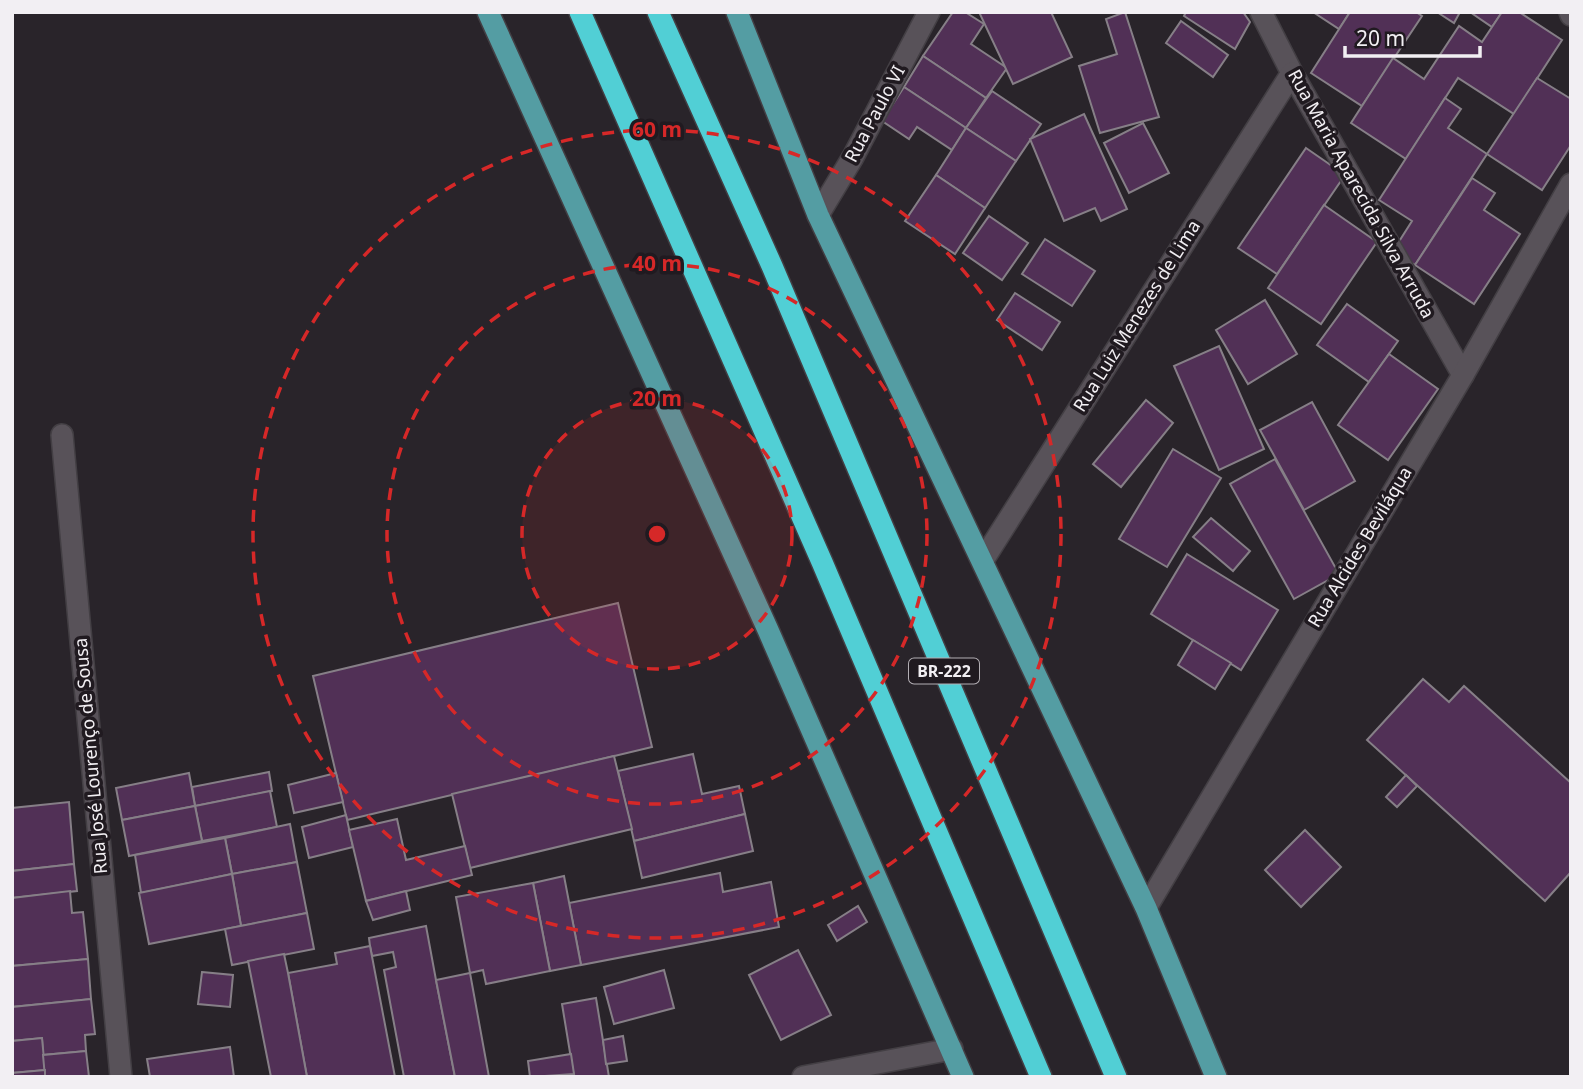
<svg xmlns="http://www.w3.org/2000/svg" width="1583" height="1089" font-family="'Noto Sans',sans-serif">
	<rect width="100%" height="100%" fill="#29242a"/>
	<g fill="#513056" stroke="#867f87" stroke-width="2">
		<path d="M953 12H965L984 24 971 44 1007 68 986 98 923 56Z"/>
		<path d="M979 12H1051L1072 57 1013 84Z"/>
		<path d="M1125 12 1159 117 1100 133 1079 66 1117 54 1106 19Z"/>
		<path d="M1186 12H1243L1250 22 1235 49 1184 16Z"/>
		<path d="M1313 12H1350L1339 29Z"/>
		<path d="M1350 12H1416L1422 16 1362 106 1311 73Z"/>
		<path d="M1437 12H1460L1454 23Z"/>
		<path d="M1470 12H1502L1492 27Z"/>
		<path d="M1502 12H1519L1562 40 1514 114 1458 78 1406 159 1351 123 1393 58 1424 79 1459 26 1482 42Z"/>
		<path d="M1181 21 1228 55 1213 77 1166 43Z"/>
		<path d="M923 56 986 98 966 128 904 87Z"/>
		<path d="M1537 78 1571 99V145L1542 190 1487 154Z"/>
		<path d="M904 87 966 128 952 150 917 127 909 139 882 121Z"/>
		<path d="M992 91 1041 124 1016 161 966 128Z"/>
		<path d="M1445 98 1461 109 1448 128 1487 154 1415 265 1393 251 1412 221 1379 200Z"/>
		<path d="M1084 114 1127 209 1101 221 1095 208 1064 221 1030 139Z"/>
		<path d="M1143 123 1169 173 1129 193 1104 143Z"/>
		<path d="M966 128 1016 161 985 208 936 175Z"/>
		<path d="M1306 148 1345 175 1277 274 1238 248Z"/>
		<path d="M936 175 985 208 955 254 905 221Z"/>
		<path d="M1472 178 1495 193 1484 210 1520 234 1474 304 1415 265Z"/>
		<path d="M1324 205 1377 242 1321 324 1268 288Z"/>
		<path d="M989 216 1028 243 1002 280 963 253Z"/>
		<path d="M1045 239 1095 271 1072 306 1022 274Z"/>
		<path d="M1015 293 1060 322 1042 350 997 320Z"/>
		<path d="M1265 300 1297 354 1248 384 1216 330Z"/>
		<path d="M1347 304 1398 341 1369 382 1317 345Z"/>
		<path d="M1219 346 1264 449 1219 470 1174 366Z"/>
		<path d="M1389 354 1438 389 1388 460 1338 425Z"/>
		<path d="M1146 400 1173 423 1121 487 1093 464Z"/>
		<path d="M1312 402 1355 481 1304 510 1260 430Z"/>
		<path d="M1173 449 1221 478 1167 567 1119 539Z"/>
		<path d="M1275 459 1339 574 1294 599 1230 484Z"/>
		<path d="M1211 518 1250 551 1233 571 1193 537Z"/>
		<path d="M1187 554 1278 610 1241 670 1151 614Z"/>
		<path d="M618 603 652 747 347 820 313 676Z"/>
		<path d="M1193 640 1231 663 1215 689 1178 665Z"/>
		<path d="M1423 679 1449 702 1464 686 1571 783V872L1545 901 1367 740Z"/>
		<path d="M693 754 702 794 739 786 745 814 634 841 618 771Z"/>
		<path d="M614 756 632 829 470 868 452 794Z"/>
		<path d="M269 772 272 791 195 806 192 787Z"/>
		<path d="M189 773 195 806 122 820 116 788Z"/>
		<path d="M336 773 343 802 294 813 288 785Z"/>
		<path d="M1406 775 1417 786 1397 807 1386 797Z"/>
		<path d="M270 791 277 827 202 841 195 806Z"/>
		<path d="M69 802 74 864 12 871V808Z"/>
		<path d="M195 806 202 841 129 856 122 820Z"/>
		<path d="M745 814 753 851 642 878 634 841Z"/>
		<path d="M346 815 353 847 309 858 302 827Z"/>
		<path d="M397 819 406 860 465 846 472 875 366 901 349 830Z"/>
		<path d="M290 824 297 862 232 874 225 838Z"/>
		<path d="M1305 830 1341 867 1301 907 1265 870Z"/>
		<path d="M225 838 232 874 141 893 135 855Z"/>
		<path d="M297 862 307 913 241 926 232 874Z"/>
		<path d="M74 864 77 891 12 898V871Z"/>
		<path d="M720 873 723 892 771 882 779 927 581 965 569 903Z"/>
		<path d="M232 874 241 926 149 944 139 893Z"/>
		<path d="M564 876 581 965 550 971 533 883Z"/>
		<path d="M533 883 550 971 486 984 483 970 470 973 456 897Z"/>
		<path d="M70 891 72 913 83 912 88 959 12 966V898Z"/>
		<path d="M406 891 410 910 373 920 366 901Z"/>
		<path d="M858 906 867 922 837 941 828 925Z"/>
		<path d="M307 913 314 949 232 965 225 929Z"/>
		<path d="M426 926 436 980 455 1077H404L384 970 396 967 393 952 372 956 370 946 369 938Z"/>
		<path d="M370 946 395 1077H307L288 973 337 964 335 953Z"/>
		<path d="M798 950 831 1015 781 1040 749 975Z"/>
		<path d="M284 954 288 973 307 1077H271L248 961Z"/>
		<path d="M88 959 91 999 12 1007V966Z"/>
		<path d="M664 970 674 1008 614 1024 604 987Z"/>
		<path d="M202 972 233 975 230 1007 198 1004Z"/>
		<path d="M470 973 489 1077H455L436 980Z"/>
		<path d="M596 998 609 1077H574L562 1004Z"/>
		<path d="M91 999 95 1034 85 1035 86 1051 43 1055 42 1038 12 1041V1007Z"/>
		<path d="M623 1036 627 1061 606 1064 603 1040Z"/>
		<path d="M42 1038 45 1070 12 1073V1041Z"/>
		<path d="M230 1047 234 1077H150L147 1059Z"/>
		<path d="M86 1051 89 1077H45L43 1055Z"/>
		<path d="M571 1054 574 1074 530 1077 528 1061Z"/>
		<path d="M45 1070V1077H12V1073Z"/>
	</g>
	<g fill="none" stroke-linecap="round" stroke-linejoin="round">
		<defs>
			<g id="minor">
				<path d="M1261 12 1292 73 1463 375"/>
				<path d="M1570 12 1571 15"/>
				<path d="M818 215 853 157 929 12"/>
				<path d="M62 435 121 1077"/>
				<path d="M983 560 1292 73"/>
				<path d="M1146 908 1463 375 1571 184"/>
				<path d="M803 1077 952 1049"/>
			</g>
			<g id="major">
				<path d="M488 12 768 630 963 1077"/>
				<path d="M737 12 818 215 1146 908 1216 1077"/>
			</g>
			<g id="highway">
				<path d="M580 12 822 562 1041 1077"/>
				<path d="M658 12 772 266 1116 1077"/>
			</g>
		</defs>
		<use href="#minor" stroke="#433f44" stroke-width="24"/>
		<use href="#major" stroke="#433f44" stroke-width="24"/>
		<use href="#highway" stroke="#433f44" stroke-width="24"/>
		<use href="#minor" stroke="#585259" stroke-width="21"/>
		<use href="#major" stroke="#549da3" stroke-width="21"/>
		<use href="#highway" stroke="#51cfd5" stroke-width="21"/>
	</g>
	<circle cx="657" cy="534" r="135" fill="#d62828" fill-opacity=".12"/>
	<g fill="none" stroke="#d62828" stroke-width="3.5" stroke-dasharray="12 9">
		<circle cx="657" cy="534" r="135"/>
		<circle cx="657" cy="534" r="270"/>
		<circle cx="657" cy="534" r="404"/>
	</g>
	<g text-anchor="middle" stroke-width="7" stroke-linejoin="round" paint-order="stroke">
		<rect fill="#201a20" stroke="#b3afb4" stroke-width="2" x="909" y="658.5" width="70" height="25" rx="5"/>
		<g font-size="16" font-weight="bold" fill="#f2eff3">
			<text x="944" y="677">BR-222</text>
		</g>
		<g font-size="18" fill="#f2eff3" stroke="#201a20">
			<text transform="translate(875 114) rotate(-62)" y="6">Rua Paulo VI</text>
			<text transform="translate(1361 194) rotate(61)" y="6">Rua Maria Aparecida Silva Arruda</text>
			<text transform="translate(1137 316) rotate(-58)" y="6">Rua Luiz Menezes de Lima</text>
			<text transform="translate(1360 547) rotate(-59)" y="6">Rua Alcides Beviláqua</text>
			<text transform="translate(91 756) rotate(-95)" y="6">Rua José Lourenço de Sousa</text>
		</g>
	</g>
	<circle cx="657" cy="534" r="10" fill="#d62828" stroke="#201a20" stroke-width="3.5"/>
	<g font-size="21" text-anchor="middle" font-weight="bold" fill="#d62828" stroke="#201a20" stroke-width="7" stroke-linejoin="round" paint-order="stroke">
		<text x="657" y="137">60 m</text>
		<text x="657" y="271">40 m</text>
		<text x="657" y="406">20 m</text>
	</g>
	<rect width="1583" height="1089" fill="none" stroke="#f2eff3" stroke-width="28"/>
	<path d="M1345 46v10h135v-10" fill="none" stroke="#f2eff3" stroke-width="3.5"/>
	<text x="1356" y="46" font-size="21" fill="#f2eff3" stroke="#201a20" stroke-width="5" paint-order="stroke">20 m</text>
</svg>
